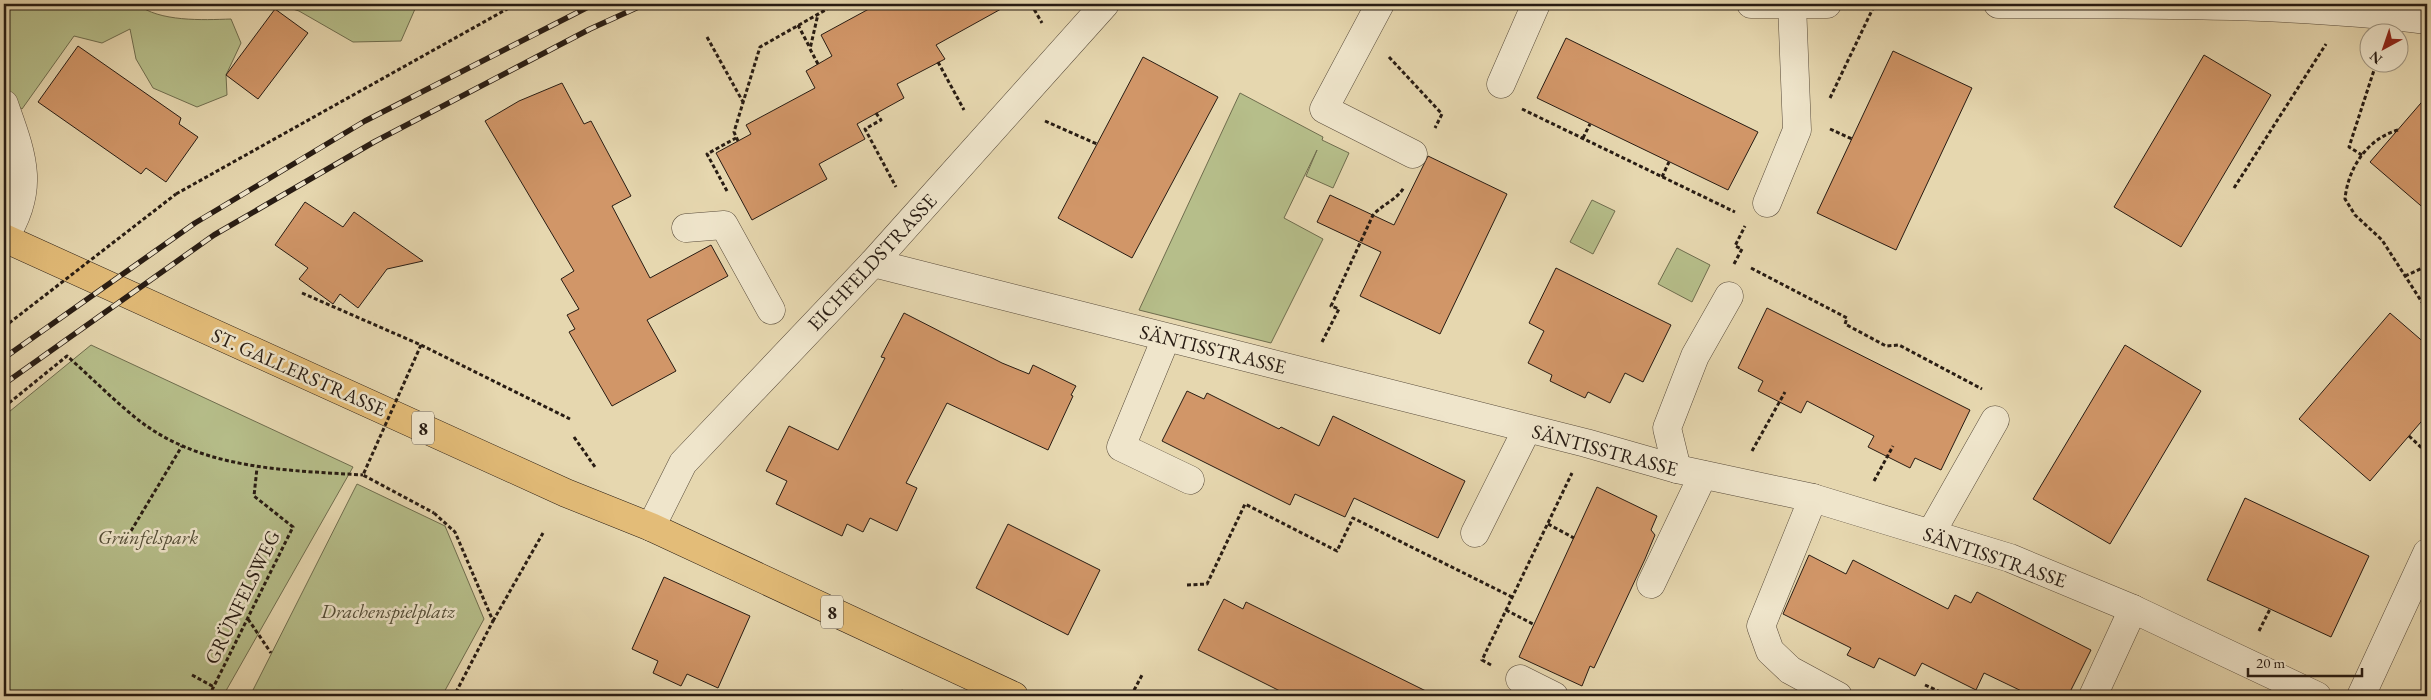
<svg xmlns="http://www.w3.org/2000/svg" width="2431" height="700" font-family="'EB Garamond',serif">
	<rect width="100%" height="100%" fill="#e6d7af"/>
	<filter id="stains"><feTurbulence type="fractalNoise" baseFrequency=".004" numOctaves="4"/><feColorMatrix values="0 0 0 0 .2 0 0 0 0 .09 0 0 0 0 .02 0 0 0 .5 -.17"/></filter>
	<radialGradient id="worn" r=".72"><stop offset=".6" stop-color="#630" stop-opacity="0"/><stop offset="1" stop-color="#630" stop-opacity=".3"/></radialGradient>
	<g fill="#b6be8a" stroke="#6f6d4e">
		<path d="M4 4H137C159 22 203 20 231 19L241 43 226 75 227 95 197 107 153 88 136 59 130 29 102 43 74 36 22 109 4 98Z"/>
		<path d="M277 4H409L415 9 401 41 353 42 299 11Z"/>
		<path d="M1240 93 1323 137 1322 140 1349 153 1333 188 1306 176 1317 150 1284 218 1323 239 1271 343 1139 310Z"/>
		<path d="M1592 200 1615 211 1593 254 1570 242Z"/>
		<path d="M1677 248 1710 265 1692 302 1658 284Z"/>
		<path d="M91 345 353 467 223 696H4V416Z"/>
		<path d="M357 484 445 526 484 619 442 696H250Z"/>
	</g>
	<g fill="#d19668" stroke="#281c13">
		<path d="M878 4H1010L936 45 945 59 897 84 904 98 857 124 865 139 819 164 827 179 752 220 716 153 751 134 746 125 815 88 806 71 832 56 821 35Z"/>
		<path d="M275 9 308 33 258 99 226 75Z"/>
		<path d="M1566 38 1758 132 1728 190 1537 98Z"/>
		<path d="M78 46 181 118 179 124 198 137 166 182 146 168 141 174 38 102Z"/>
		<path d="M1893 51 1972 88 1896 250 1817 213Z"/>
		<path d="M2204 55 2271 95 2181 247 2114 207Z"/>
		<path d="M1143 57 1218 97 1132 258 1058 218Z"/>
		<path d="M562 83 584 124 591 121 631 196 612 206 650 278 711 245 728 276 647 320 676 371 612 406 569 332 575 329 567 315 579 309 561 279 574 271 485 121 519 101Z"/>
		<path d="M2427 96V211L2370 162Z"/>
		<path d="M1428 156 1507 194 1440 334 1360 296 1381 252 1317 222 1330 195 1394 225Z"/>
		<path d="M305 202 343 227 354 212 423 261 387 269 358 308 340 294 333 304 299 279 308 268 275 245Z"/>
		<path d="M1556 268 1671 325 1643 382 1625 373 1610 403 1588 392 1585 398 1550 381 1552 375 1528 363 1544 331 1529 323Z"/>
		<path d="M1767 308 1970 410 1941 470 1915 458 1910 468 1868 447 1874 436 1807 401 1801 413 1758 391 1763 381 1738 368Z"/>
		<path d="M904 313 1002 363 1029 374 1033 365 1076 386 1071 395 1073 396 1048 450 947 403 906 483 917 488 897 531 870 518 863 532 847 524 842 536 776 504 787 481 766 471 789 426 838 450 885 358 881 357Z"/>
		<path d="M2390 313 2427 345V415L2370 481 2299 419Z"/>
		<path d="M2125 345 2201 391 2110 544 2033 499Z"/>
		<path d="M1187 391 1204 399 1207 393 1279 429 1281 427 1319 446 1333 416 1465 481 1438 538 1354 498 1345 517 1295 494 1290 505 1162 441Z"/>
		<path d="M1597 487 1657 516 1651 530 1655 535 1645 559 1594 668 1590 666 1582 686 1519 657Z"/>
		<path d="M2245 498 2369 556 2331 637 2207 580Z"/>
		<path d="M1008 524 1100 570 1068 635 976 588Z"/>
		<path d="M1809 555 1846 574 1853 560 1948 609 1955 595 1971 603 1977 592 2091 650 2068 696H2032L1984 673 1976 690 1922 663 1915 676 1879 658 1874 668 1847 655 1851 648 1783 614Z"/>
		<path d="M664 577 750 616 718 688 687 674 681 686 653 673 658 661 632 649Z"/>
		<path d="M1224 599 1243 609 1246 602 1436 696H1290L1198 650Z"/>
	</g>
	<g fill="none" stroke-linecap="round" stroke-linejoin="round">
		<defs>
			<g id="minor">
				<path d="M1380 4 1324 109 1413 154"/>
				<path d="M1751 4H1827"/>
				<path d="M1998 4C2139 5 2287 2 2427 20"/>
				<path d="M1501 84 1536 4"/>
				<path d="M4 104C22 155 36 188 4 238"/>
				<path d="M1767 203 1797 130 1792 4"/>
				<path d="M686 228 724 225 771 310"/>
				<path d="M873 263 1586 443 1677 469 1813 498 2010 558 2133 609 2317 696"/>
				<path d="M1166 338 1121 447 1190 480"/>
				<path d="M1677 469 1667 428 1695 356 1729 296"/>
				<path d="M1813 498 1761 626 1770 651 1790 670 1838 696"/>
				<path d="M651 527 683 463 873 263 1105 4"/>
				<path d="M1475 533 1527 429"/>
				<path d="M1931 533 1995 420"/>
				<path d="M1651 584 1703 475"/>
				<path d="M1520 679 1554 696"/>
				<path d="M2093 696 2133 609"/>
				<path d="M2361 696 2427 553"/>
			</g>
			<path id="major" d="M4 238 566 493 651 527 1014 696"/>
		</defs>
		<use href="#minor" stroke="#584b3a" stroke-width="29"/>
		<use href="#major" stroke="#281c13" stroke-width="29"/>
		<g stroke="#281c13" stroke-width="3" stroke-dasharray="4 2.5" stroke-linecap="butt">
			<path d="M1031 4 1042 23"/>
			<path d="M798 25 810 48"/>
			<path d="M707 37 743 102"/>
			<path d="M1389 57 1442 114 1435 128"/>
			<path d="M938 62 964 110"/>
			<path d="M818 64 810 49 818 14"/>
			<path d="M1830 98 1875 4"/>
			<path d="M1522 109 1735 212"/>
			<path d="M876 113 881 120 865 129 896 187"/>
			<path d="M1045 121 1097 144"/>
			<path d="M1830 129 1852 139"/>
			<path d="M2398 130C2367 139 2348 168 2345 199L2355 215 2382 240 2427 310"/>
			<path d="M1583 138 1590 124"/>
			<path d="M738 141 734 132 760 47 836 4"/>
			<path d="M2362 155 2349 147 2376 64"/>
			<path d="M1662 177 1669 162"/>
			<path d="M2234 188 2326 44"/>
			<path d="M727 191 707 154 736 138"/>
			<path d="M176 194 516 4"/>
			<path d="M1734 264 1742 249 1735 246 1745 226"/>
			<path d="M1751 268 1847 318 1845 324 1886 346 1899 345 1982 389"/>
			<path d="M2405 276 2427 266"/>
			<path d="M302 293 421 345 570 419"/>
			<path d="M1322 342 1339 309 1331 306 1373 215C1383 204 1398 199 1404 187"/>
			<path d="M4 407 67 356C91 377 115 402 141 422 205 470 286 470 363 475"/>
			<path d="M2409 436 2427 453"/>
			<path d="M574 437 595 467"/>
			<path d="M1752 451 1785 392"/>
			<path d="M1874 481 1893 446"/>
			<path d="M434 513 455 532 493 621 454 696"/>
			<path d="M1548 524 1574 538"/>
			<path d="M131 531 182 446"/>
			<path d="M1187 585 1207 584 1245 504 1337 551 1353 518 1512 597"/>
			<path d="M1506 610 1533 624"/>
			<path d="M248 619 271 653"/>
			<path d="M493 621 543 533"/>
			<path d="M2259 631 2270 609"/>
			<path d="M1491 665 1482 660 1572 473"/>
			<path d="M192 675 214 687"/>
			<path d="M1925 685 1949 696"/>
			<path d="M209 696 293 527 254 496 257 468"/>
			<path d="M900 696 903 690"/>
			<path d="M1131 696 1142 675"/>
		</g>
		<use href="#minor" stroke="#efe5cb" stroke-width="28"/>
		<use href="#major" stroke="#e3bc78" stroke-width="28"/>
		<defs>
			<g id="rail">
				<path d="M4 358 195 223 365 121 594 4"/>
				<path d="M4 384 214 235 374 142 590 29 645 4"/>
			</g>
		</defs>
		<use href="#rail" stroke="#281c13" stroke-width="5.5"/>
		<use href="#rail" stroke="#efe5cb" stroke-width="4" stroke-dasharray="11" stroke-linecap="butt"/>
		<g stroke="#281c13" stroke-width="3" stroke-dasharray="4 2.5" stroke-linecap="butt">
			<path d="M4 327 176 194"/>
			<path d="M421 345 363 475 434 513"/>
		</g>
	</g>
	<g text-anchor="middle" stroke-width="5" stroke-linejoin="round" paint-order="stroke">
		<g fill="#efe5cb" stroke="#64584a" stroke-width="1">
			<rect x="412" y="411.5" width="22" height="33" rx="4"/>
			<rect x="821" y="595.5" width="22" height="33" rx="4"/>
		</g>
		<g font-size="19" font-weight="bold" fill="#281c13">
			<text x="423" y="435">8</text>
			<text x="832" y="619">8</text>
		</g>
		<g font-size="20" fill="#281c13" stroke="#efe5cb">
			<text transform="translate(872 262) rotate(-47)" y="7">EICHFELDSTRASSE</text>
			<text transform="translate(1213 349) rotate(14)" y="7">SÄNTISSTRASSE</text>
			<text transform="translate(299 372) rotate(24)" y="7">ST. GALLERSTRASSE</text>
			<text transform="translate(1605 450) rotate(15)" y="7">SÄNTISSTRASSE</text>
			<text transform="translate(1995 557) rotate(19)" y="7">SÄNTISSTRASSE</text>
			<text transform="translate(242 597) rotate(-64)" y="7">GRÜNFELSWEG</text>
		</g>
		<g font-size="20" font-style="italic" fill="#534d37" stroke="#efe5cb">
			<text x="148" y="544">Grünfelspark</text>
			<text x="388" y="618">Drachenspielplatz</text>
		</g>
	</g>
	<rect width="2431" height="700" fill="none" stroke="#e6d7af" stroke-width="20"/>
	<rect x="5" y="5" width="2421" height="690" fill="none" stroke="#281c13" stroke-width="2.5"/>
	<rect x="10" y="10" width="2411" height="680" fill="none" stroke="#281c13"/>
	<g transform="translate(2384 48) rotate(220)"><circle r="24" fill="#efe5cb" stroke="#9f9581"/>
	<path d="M0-4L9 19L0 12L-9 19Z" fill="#8f2418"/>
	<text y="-8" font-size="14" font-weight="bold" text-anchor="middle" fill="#281c13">N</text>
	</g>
	<path d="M2248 668v8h114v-8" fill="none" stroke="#281c13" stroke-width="2.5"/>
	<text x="2256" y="668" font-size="15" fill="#281c13" stroke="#efe5cb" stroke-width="4" paint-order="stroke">20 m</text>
	<rect width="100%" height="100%" filter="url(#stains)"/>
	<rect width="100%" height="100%" fill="url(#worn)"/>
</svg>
